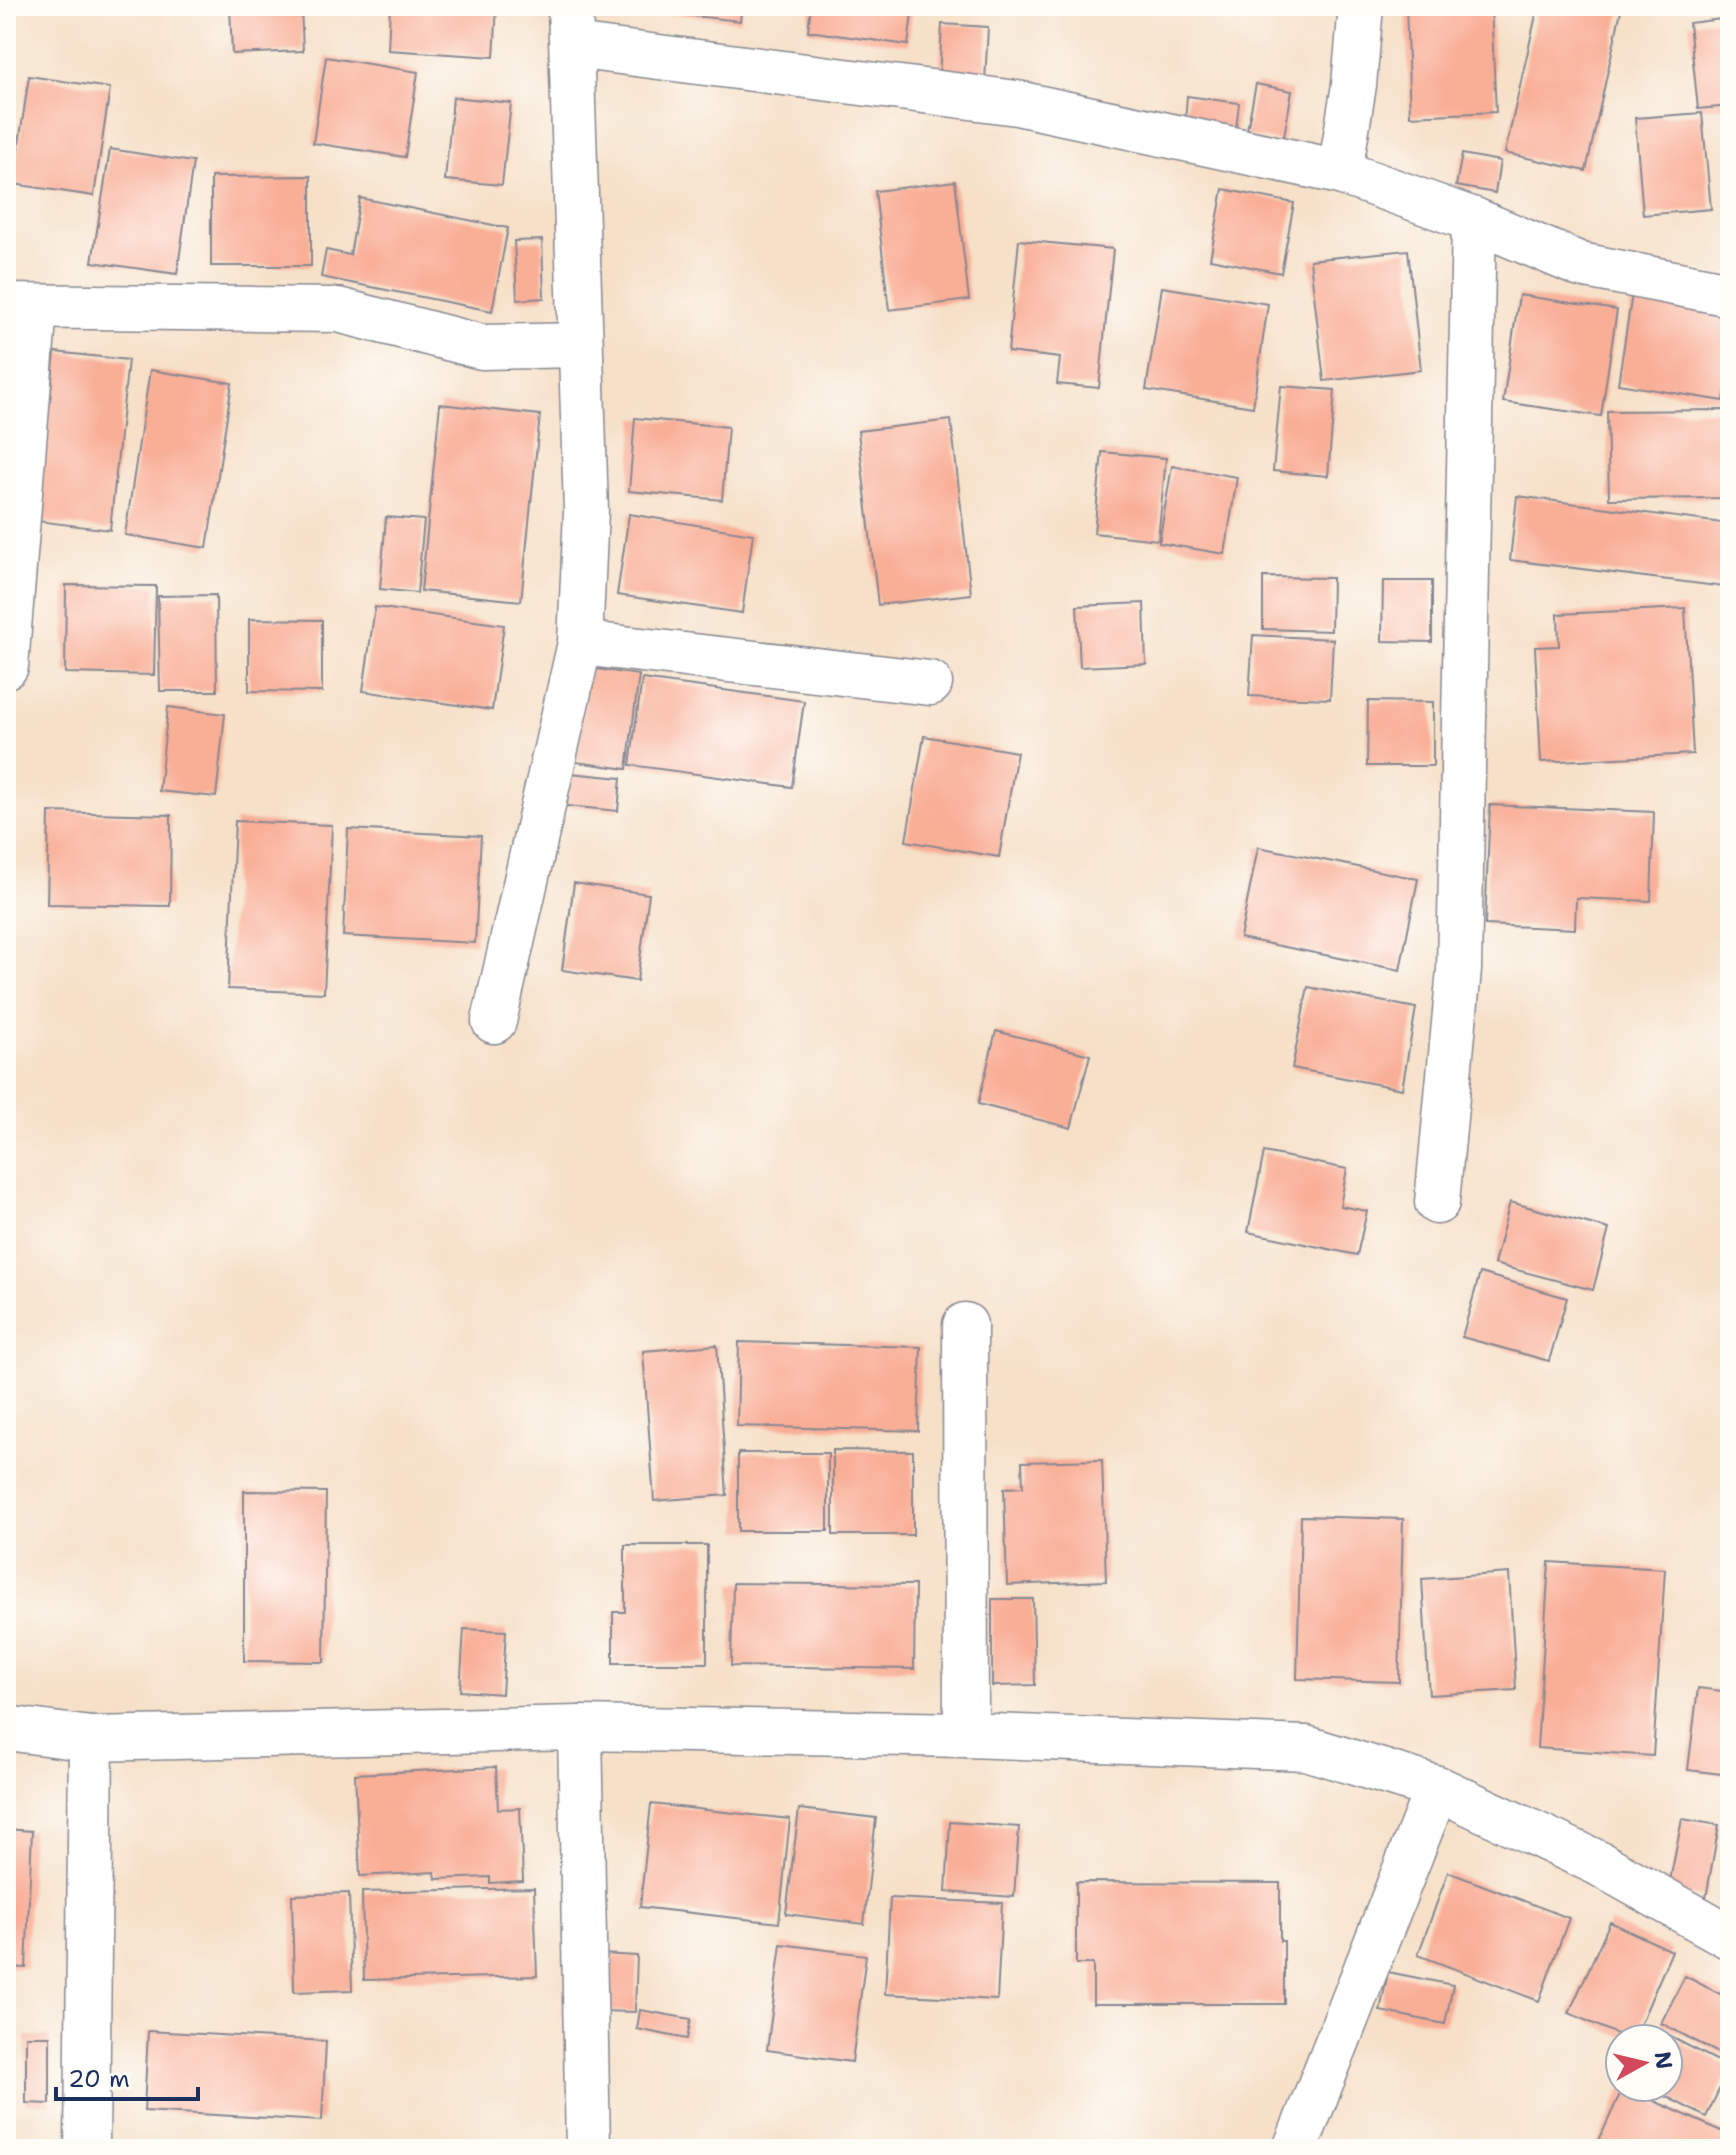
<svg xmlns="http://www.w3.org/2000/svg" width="1736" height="2155" font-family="'Shantell Sans',sans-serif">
	<rect width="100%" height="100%" fill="#fdfcf7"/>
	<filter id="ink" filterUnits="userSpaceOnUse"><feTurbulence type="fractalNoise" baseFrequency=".0125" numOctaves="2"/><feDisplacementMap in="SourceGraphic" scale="16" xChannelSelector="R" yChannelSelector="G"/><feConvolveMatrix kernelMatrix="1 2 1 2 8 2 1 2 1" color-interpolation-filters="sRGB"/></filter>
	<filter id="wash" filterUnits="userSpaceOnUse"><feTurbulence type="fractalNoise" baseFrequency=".006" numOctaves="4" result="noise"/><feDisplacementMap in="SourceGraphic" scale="32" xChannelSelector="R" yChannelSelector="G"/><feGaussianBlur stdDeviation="1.8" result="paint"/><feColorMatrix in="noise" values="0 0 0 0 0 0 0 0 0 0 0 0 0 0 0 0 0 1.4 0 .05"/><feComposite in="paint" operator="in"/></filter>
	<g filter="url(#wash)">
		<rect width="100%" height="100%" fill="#f6e0c7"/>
		<g id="blocks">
			<g fill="#f9ae96">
				<path d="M230 6H301L303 51 232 54Z"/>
				<path d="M390 6H497L494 57 388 50Z"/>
				<path d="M657 6H742L740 21 656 12Z"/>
				<path d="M811 6H913L908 45 808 31Z"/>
				<path d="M1406 6H1491L1496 112 1410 116Z"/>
				<path d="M1538 6H1622L1586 171 1505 153Z"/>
				<path d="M1730 18V106L1698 109 1689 23Z"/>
				<path d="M942 24 988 27 985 82 939 79Z"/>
				<path d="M326 57 418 72 405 157 313 143Z"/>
				<path d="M29 76 110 88 94 196 13 184Z"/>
				<path d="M1256 84 1292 91 1283 142 1246 135Z"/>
				<path d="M1187 96 1239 103 1236 129 1185 123Z"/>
				<path d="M453 97 511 103 502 185 445 180Z"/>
				<path d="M1702 113 1711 209 1643 215 1635 118Z"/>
				<path d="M110 149 193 162 177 274 92 262Z"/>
				<path d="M1462 154 1500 161 1495 193 1456 186Z"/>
				<path d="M311 176V266H211V177Z"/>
				<path d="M955 181 969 300 889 310 875 191Z"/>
				<path d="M1223 189 1294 203 1281 273 1210 259Z"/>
				<path d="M360 198 508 228 492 311 321 277 326 250 350 255Z"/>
				<path d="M542 240 544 298 517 300 514 241Z"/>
				<path d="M1019 240 1113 249 1099 388 1057 384 1060 358 1008 352Z"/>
				<path d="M1408 250 1421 370 1324 381 1310 260Z"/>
				<path d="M1162 287 1268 304 1253 407 1146 390Z"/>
				<path d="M1632 294 1730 310V363L1724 401 1618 384Z"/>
				<path d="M1519 295 1617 310 1601 416 1503 402Z"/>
				<path d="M55 352 128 360 110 530 37 521Z"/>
				<path d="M150 370 232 383 207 548 125 535Z"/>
				<path d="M1281 386 1335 390 1328 476 1273 471Z"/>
				<path d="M440 404 540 415 521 601 421 591Z"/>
				<path d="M1726 410 1727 498 1609 499 1607 411Z"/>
				<path d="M635 418 728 427 722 500 629 491Z"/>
				<path d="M951 420 971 594 878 605 858 431Z"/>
				<path d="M1102 452 1166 458 1158 540 1094 533Z"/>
				<path d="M1172 466 1237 477 1225 554 1159 543Z"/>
				<path d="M1517 496 1730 524 1724 587 1510 560Z"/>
				<path d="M629 514 753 534 742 613 617 595Z"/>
				<path d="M386 517 424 520 417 593 380 589Z"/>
				<path d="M1263 577 1332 578 1331 631 1263 629Z"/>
				<path d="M1383 581H1432V642L1382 641Z"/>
				<path d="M66 585 156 586 154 675 65 673Z"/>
				<path d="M216 595 217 691H160L158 596Z"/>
				<path d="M1144 603 1146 664 1080 667 1077 606Z"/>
				<path d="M375 607 504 625 492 710 363 691Z"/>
				<path d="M1685 608 1693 754 1541 762 1535 647 1559 646 1558 614Z"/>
				<path d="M249 619 322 620V692L249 691Z"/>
				<path d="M1253 635 1333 639 1330 699 1249 696Z"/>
				<path d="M589 668 639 675 627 769 576 762Z"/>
				<path d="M642 679 804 701 792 787 630 765Z"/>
				<path d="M1368 701 1433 702V766H1367Z"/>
				<path d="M168 707 225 714 216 797 159 791Z"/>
				<path d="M924 736 1017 752 999 857 906 841Z"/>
				<path d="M570 773 621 778 618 811 567 806Z"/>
				<path d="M1490 805 1654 812 1651 901 1576 898 1575 929 1485 925Z"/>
				<path d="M49 812 171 815 170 906 47 904Z"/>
				<path d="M235 821 332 825 324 993 228 989Z"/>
				<path d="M348 829 481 836 475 943 343 936Z"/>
				<path d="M1258 847 1418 879 1400 970 1240 938Z"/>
				<path d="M574 883 649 894 637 981 562 970Z"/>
				<path d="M1308 987 1416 1008 1402 1089 1292 1068Z"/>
				<path d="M996 1031 1090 1055 1071 1128 978 1104Z"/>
				<path d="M1264 1152 1347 1169 1340 1206 1367 1211 1357 1255 1248 1232Z"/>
				<path d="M1510 1202 1609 1229 1593 1290 1494 1264Z"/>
				<path d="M1480 1273 1567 1298 1549 1361 1462 1337Z"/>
				<path d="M739 1342 921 1347 918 1431 737 1426Z"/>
				<path d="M717 1345 727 1495 654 1501 643 1351Z"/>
				<path d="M833 1450 913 1451V1535H833Z"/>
				<rect x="738" y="1453" width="90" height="78"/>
				<path d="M1102 1460 1106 1581 1007 1585 1004 1488 1023 1487 1022 1462Z"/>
				<path d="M244 1491 326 1492 324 1662 244 1661Z"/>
				<path d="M1301 1516 1403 1519 1399 1682 1297 1679Z"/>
				<path d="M625 1545H707V1663H613V1612H625Z"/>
				<path d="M1549 1562 1665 1569 1653 1756 1537 1748Z"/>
				<path d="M1509 1573 1516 1690 1429 1695 1422 1579Z"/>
				<path d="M733 1583 915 1585 914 1669 731 1666Z"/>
				<path d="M992 1599H1033L1035 1685 992 1686Z"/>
				<path d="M464 1629 506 1631 502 1694 460 1691Z"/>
				<path d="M1698 1688 1730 1692 1726 1742 1730 1743V1775L1688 1770Z"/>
				<path d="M496 1767 498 1809 520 1808 523 1881 490 1883V1877L436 1879 435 1872 360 1876 355 1774Z"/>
				<path d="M651 1804 790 1819 779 1923 640 1907Z"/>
				<path d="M799 1809 876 1818 864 1924 786 1914Z"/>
				<path d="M1682 1819 1719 1825 1706 1898 1668 1891Z"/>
				<path d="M950 1822 1019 1827 1014 1897 946 1892Z"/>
				<path d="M6 1829 32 1831 26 1968 6 1967Z"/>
				<path d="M1448 1872 1569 1918 1539 2001 1418 1955Z"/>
				<path d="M1076 1882 1280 1883V1941H1284V2004H1093V1964H1076Z"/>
				<path d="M534 1888 537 1976 364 1980 362 1892Z"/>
				<path d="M349 1893 352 1990 294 1992 292 1895Z"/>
				<path d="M890 1898 1002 1903 997 2000 885 1994Z"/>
				<path d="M1610 1922 1672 1951 1634 2039H1628L1569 2013Z"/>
				<path d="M781 1944 866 1955 852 2062 767 2050Z"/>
				<path d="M601 1954 637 1956 635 2012 599 2011Z"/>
				<path d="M1388 1972 1453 1985 1445 2024 1380 2011Z"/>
				<path d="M1685 1976 1730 1999V2059L1661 2023Z"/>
				<path d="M640 2010 691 2019 687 2039 637 2029Z"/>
				<path d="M1655 2029 1730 2067 1706 2117 1647 2087H1668V2039H1650Z"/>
				<path d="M148 2031 326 2041 322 2121 144 2111Z"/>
				<path d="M26 2036H50V2104L26 2103Z"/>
				<path d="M1623 2087 1730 2135V2149H1595Z"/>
			</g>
		</g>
	</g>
	<g filter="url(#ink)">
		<use href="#blocks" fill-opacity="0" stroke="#888892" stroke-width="2"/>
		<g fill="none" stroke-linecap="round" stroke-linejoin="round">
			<defs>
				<g id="street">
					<path d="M573 46 1017 103 1340 172 1474 220 1581 265 1730 294"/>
					<path d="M1340 172 1354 85 1361 6"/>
					<path d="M6 306 338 310 482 347 580 345"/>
					<path d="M580 643 930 683"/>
					<path d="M6 666 35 307"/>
					<path d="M494 1021 580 643 586 511 570 6"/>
					<path d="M1437 1202 1459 970 1474 220"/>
					<path d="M965 1325 966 1735"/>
					<path d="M6 1728 91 1739 580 1728 966 1735 1306 1748 1437 1788 1598 1863 1730 1937"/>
					<path d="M580 1728 588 2149"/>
					<path d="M87 2149 91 1739"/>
					<path d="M1295 2149 1437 1788"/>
				</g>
			</defs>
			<use href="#street" stroke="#888892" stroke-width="47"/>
			<use href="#street" stroke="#fff" stroke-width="44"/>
		</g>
	</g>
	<rect width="1736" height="2155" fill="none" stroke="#fdfcf7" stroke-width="32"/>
	<g transform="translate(1644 2063) rotate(82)"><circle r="38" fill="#fdfcf7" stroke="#a3aaba" stroke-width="2"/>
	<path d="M0-6L14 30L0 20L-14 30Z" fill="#d1495b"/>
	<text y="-12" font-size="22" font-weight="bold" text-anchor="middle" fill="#1b2f5e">N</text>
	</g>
	<path d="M56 2087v12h142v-12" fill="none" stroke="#1b2f5e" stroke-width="4"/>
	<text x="68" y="2087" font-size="24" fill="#1b2f5e" stroke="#fdfcf7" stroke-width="6" paint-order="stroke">20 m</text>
</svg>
